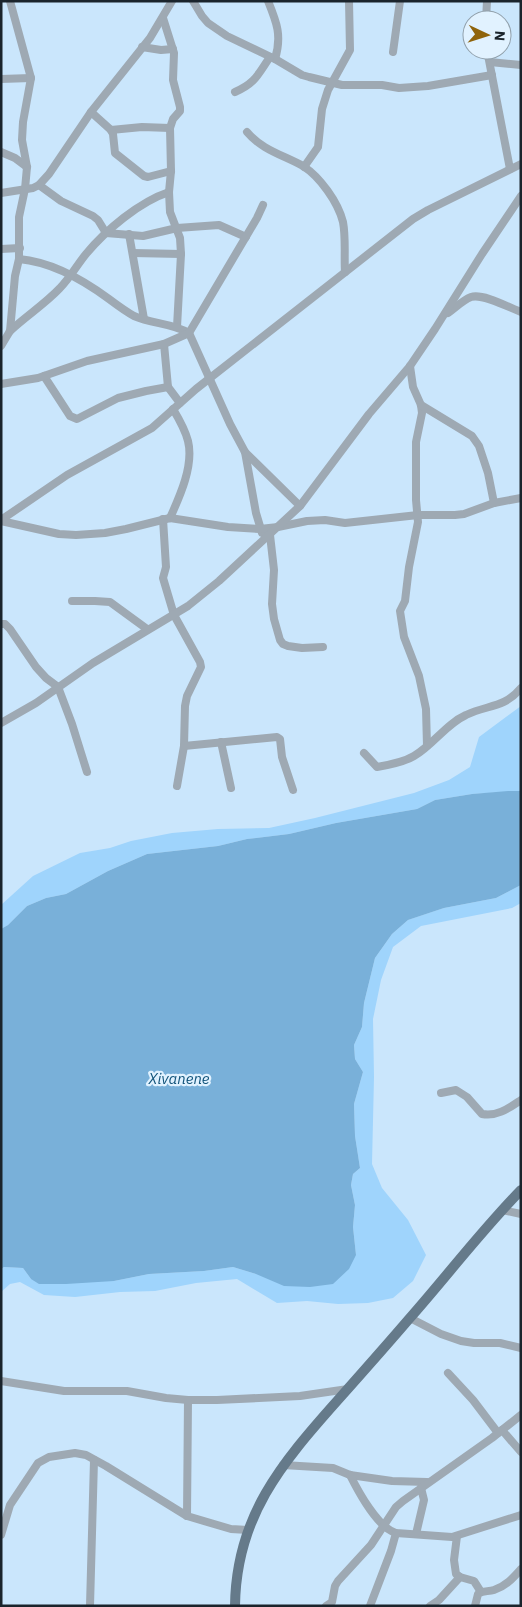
<svg xmlns="http://www.w3.org/2000/svg" width="522" height="1607" font-family="'IBM Plex Sans',sans-serif">
	<rect width="100%" height="100%" fill="#cae6fc"/>
	<g fill="#9fd4fc">
		<path d="M521 706V791L472 794 435 800 417 809 336 823 289 834 247 839 218 846 147 854 108 871 66 894 46 898 27 906 8 925 1 929V905L33 876 80 853 110 848 131 841 172 833 218 829 269 828 315 818 414 793 449 780 470 767 479 737Z"/>
		<path d="M521 885V903L512 908 421 926 393 947 381 980 373 1019 374 1077 372 1164 382 1188 408 1220 426 1255 413 1281 393 1298 368 1303 338 1304 307 1301 277 1303 237 1279 196 1283 155 1291 120 1292 75 1297 44 1295 20 1282 10 1284 1 1292V1269L4 1267 23 1268 31 1279 114 1281 149 1274 204 1271 233 1267 256 1274 356 1255 353 1227 355 1205 351 1185 353 1174 360 1168 355 1136 354 1104 363 1072 355 1059 354 1045 362 1027 364 1003 375 958 392 934 408 920 444 908 496 898Z"/>
	</g>
	<path fill="#79b0d9" d="M508 791H521V885L496 898 444 908 408 920 392 934 375 958 364 1003 362 1027 354 1045 355 1059 363 1072 354 1104 355 1136 360 1168 353 1174 351 1185 355 1205 353 1227 356 1255 349 1269 333 1284 310 1287 284 1286 256 1274 233 1267 204 1271 149 1274 114 1281 66 1284H39L31 1279 23 1268 4 1267 1 1269V929L8 925 27 906 46 898 66 894 108 871 147 854 218 846 247 839 289 834 336 823 417 809 435 800 472 794Z"/>
	<g fill="none" stroke-linecap="round" stroke-linejoin="round">
		<g stroke="#9ea9b3" stroke-width="8">
			<path d="M193 1 202 16 208 23 227 36 275 59 302 75 309 77 342 85H382L399 88 428 86 492 75"/>
			<path d="M268 1C277 23 282 36 275 59"/>
			<path d="M163 18 174 53 173 80 180 107V111L173 119 170 128 171 171 169 192 170 212 180 238 181 254 177 327"/>
			<path d="M486 20 487 1"/>
			<path d="M142 47 161 50 173 49"/>
			<path d="M487 50 510 169"/>
			<path d="M393 52 400 1"/>
			<path d="M490 62 521 65"/>
			<path d="M1 79 31 78"/>
			<path d="M235 92C256 83 258 74 270 57"/>
			<path d="M91 112 150 38 172 1"/>
			<path d="M111 130 142 127 170 128"/>
			<path d="M247 132C262 150 283 155 303 166 320 177 338 202 343 222 346 238 344 256 345 272"/>
			<path d="M1 152 15 158 27 167"/>
			<path d="M304 167 318 147 322 109 328 90 350 50 349 1"/>
			<path d="M39 185 61 201 93 216 98 220 106 233"/>
			<path d="M1 193 33 188 39 185 49 174 91 112 111 130 113 134 115 153 144 176 148 177 171 171"/>
			<path d="M106 233 143 236 177 228 219 225 246 237"/>
			<path d="M129 234 144 319"/>
			<path d="M1 249 20 248"/>
			<path d="M133 253 181 254"/>
			<path d="M19 259C52 262 82 279 109 299 117 305 125 311 134 316 152 324 172 323 189 333L230 424 245 452 256 513 262 533"/>
			<path d="M448 313C455 308 463 300 471 297 483 293 510 308 521 312"/>
			<path d="M10 331C26 316 45 304 60 288 70 278 77 265 86 254 106 230 139 202 169 192"/>
			<path d="M164 344 168 387 180 403"/>
			<path d="M1 346 10 331 15 276 19 259V217L25 189 27 167 22 140 23 122 31 78 10 1"/>
			<path d="M410 366 413 387 421 405 422 413 416 442V500L418 522 409 567 405 601 400 611 404 637 419 676 426 709 427 746"/>
			<path d="M44 376 70 416 77 419 118 398 146 391 168 387"/>
			<path d="M1 384 38 378 87 361 164 344 189 333 257 218 263 205"/>
			<path d="M421 405 472 436 479 446 488 473 494 503"/>
			<path d="M245 452 300 506"/>
			<path d="M170 518C180 496 194 465 188 441 185 429 179 419 173 409"/>
			<path d="M163 519 166 567 163 578 174 615 200 662 201 667 187 696 185 706 184 746 177 786"/>
			<path d="M1 520 67 475 152 428 196 389 413 219 428 210 521 164"/>
			<path d="M1 521 59 534 76 535 105 533 126 529 170 518 228 527 260 529 278 527 307 521 325 520 345 523 418 515H455L464 514 494 503 521 498"/>
			<path d="M270 535 274 570 272 604 274 619 280 640 283 644 288 646 302 648 323 647"/>
			<path d="M72 601H95L110 602 147 629"/>
			<path d="M1 624H5L10 629 36 667 46 678 58 687 72 724 87 772"/>
			<path d="M1 723 36 703 93 663 188 606 219 581 300 506 369 414 410 366 435 329 482 254 521 196"/>
			<path d="M221 742 231 788"/>
			<path d="M184 746 277 737 280 739 282 757 293 790"/>
			<path d="M364 753 377 767C389 765 404 762 414 756 433 745 446 724 466 715 489 704 503 709 521 688"/>
			<path d="M441 1093 456 1090 467 1097 482 1114C497 1117 509 1108 521 1100"/>
			<path d="M502 1210 521 1214"/>
			<path d="M410 1318 441 1334 461 1341 474 1343H500L521 1348"/>
			<path d="M448 1373 473 1400 498 1433"/>
			<path d="M1 1381 64 1391H127L166 1398 188 1400H217L300 1396 348 1389"/>
			<path d="M502 1430 521 1452"/>
			<path d="M283 1465 333 1468 350 1475 392 1481 427 1482"/>
			<path d="M350 1475C358 1491 378 1528 396 1533L452 1537 521 1515"/>
			<path d="M187 1516 188 1400"/>
			<path d="M416 1534 424 1500 421 1488"/>
			<path d="M1 1535 10 1505 38 1463 49 1457 75 1453 86 1455 106 1466 187 1516 231 1529 248 1530"/>
			<path d="M457 1536 454 1560 456 1574 460 1577 474 1581 481 1592"/>
			<path d="M90 1606 94 1460"/>
			<path d="M326 1606 332 1602 335 1586 338 1581 371 1545 396 1507 403 1501 492 1438 521 1415"/>
			<path d="M370 1606 391 1551 396 1533"/>
			<path d="M430 1606 439 1600 460 1577"/>
			<path d="M475 1606 478 1594C483 1590 488 1592 494 1590 506 1586 513 1578 521 1569"/>
		</g>
		<path stroke="#657a8a" stroke-width="10" d="M235 1606C236 1517 281 1464 337 1401 361 1374 385 1347 409 1319 447 1276 481 1231 521 1190"/>
	</g>
	<g text-anchor="middle" stroke-width="4.5" stroke-linejoin="round" paint-order="stroke">
		<g font-size="15" font-style="italic" fill="#12547b" stroke="#e1f2ff">
			<text x="179" y="1084">Xivanene</text>
		</g>
	</g>
	<rect width="522" height="1607" fill="none" stroke="#1a242c" stroke-width="5"/>
	<g transform="translate(487 35) rotate(94)"><circle r="24" fill="#e1f2ff" stroke="#91a0ab"/>
	<path d="M0-4L9 19L0 12L-9 19Z" fill="#8f640c"/>
	<text y="-8" font-size="14" font-weight="bold" text-anchor="middle" fill="#1a242c">N</text>
	</g>
</svg>
